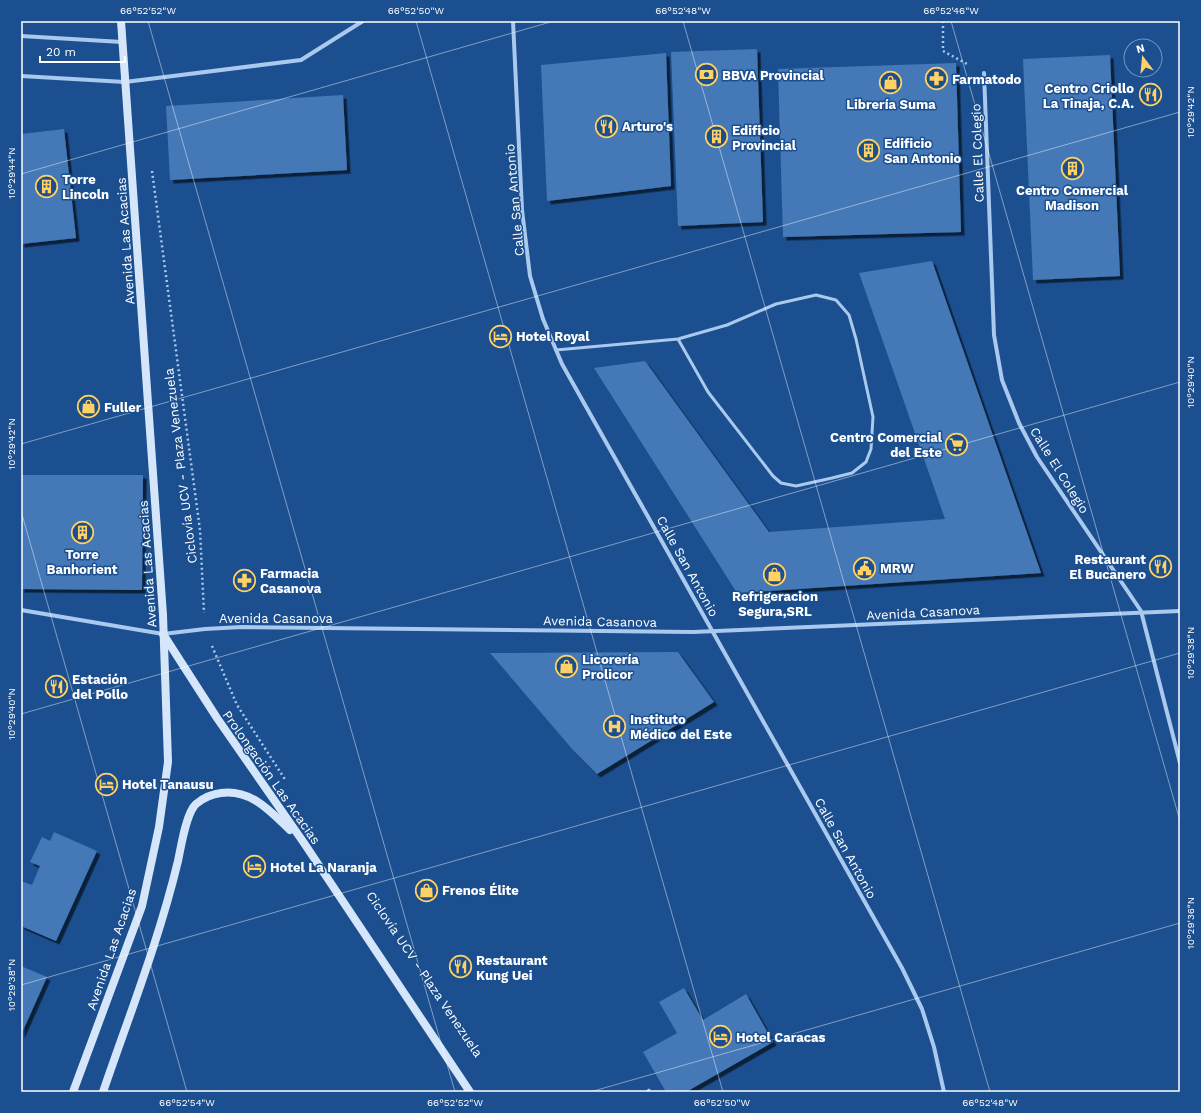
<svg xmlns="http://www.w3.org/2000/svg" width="1201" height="1113" font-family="'Work Sans',sans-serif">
	<defs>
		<filter id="shadow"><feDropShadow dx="3.5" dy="3.5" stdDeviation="0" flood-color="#0009"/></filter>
	</defs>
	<rect width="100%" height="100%" fill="#1b4f8f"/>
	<g fill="#4478b7" filter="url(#shadow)">
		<path d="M757 49 763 222 678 226 671 52Z"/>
		<path d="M666 53 671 186 547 201 541 65Z"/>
		<path d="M1110 55 1120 276 1033 280 1023 59Z"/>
		<path d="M956 63 961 232 783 237 778 69Z"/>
		<path d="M343 95 347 170 170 180 166 106Z"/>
		<path d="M64 129 76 238 21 244V134Z"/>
		<path d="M932 261 1041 573 737 593 594 368 645 361 769 532 945 519 859 273Z"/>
		<path d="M21 475H143L142 590 21 589Z"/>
		<path d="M678 652 714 702 597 774 573 750 490 653Z"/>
		<path d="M54 832 97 851 56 941 21 926V881L32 885 40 866 30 862 42 837 50 841Z"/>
		<path d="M21 966 47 977 21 1035Z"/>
		<path d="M684 988 703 1020 746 994 773 1042 686 1092H666L643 1052 677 1033 659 1002Z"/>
	</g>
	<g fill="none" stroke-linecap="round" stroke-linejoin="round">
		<g stroke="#a9c9ee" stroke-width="2.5" stroke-dasharray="2 3" stroke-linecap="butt">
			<path d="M943 21V51L969 65"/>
			<path d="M152 171 200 530 204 613"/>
			<path d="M212 646 237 705 286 781"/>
		</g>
		<g stroke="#a9c9ee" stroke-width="3">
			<path d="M556 350 678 339 727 325 776 304 816 295 836 300 849 315 856 339 873 417 871 449 866 462 852 473 832 478 796 486 781 483 773 476 708 392 678 339"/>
			<path d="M647 1092 649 1090"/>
		</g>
		<g stroke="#a9c9ee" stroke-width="4">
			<path d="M513 21 522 210 530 276 543 319 562 364 902 968 922 1009 934 1047 944 1092"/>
			<path d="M21 36 122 42"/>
			<path d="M984 73 994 335 1002 380 1019 423 1037 457 1141 611 1180 763"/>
			<path d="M21 76 125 82 301 60 363 21"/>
			<path d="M21 610 163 634 205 629 242 627 693 632 1180 611"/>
		</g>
		<g stroke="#d6e6fa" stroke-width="8">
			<path d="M163 634 217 718 304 843 470 1092"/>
			<path d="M73 1092 142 906 159 827 168 762 163 615 121 21"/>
			<path d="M103 1092C129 1016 159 940 178 861 181 847 186 813 196 804 203 798 213 794 221 793 251 789 270 811 290 830"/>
		</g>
	</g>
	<path fill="none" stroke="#fff" stroke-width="1" stroke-opacity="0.45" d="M148 21 455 1092M416 21 723 1092M683 21 990 1092M951 21 1180 821M21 174 554 21M21 444 1180 112M21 511 187 1092M21 714 1180 382M21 985 1180 653M590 1092 1180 923"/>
	<defs>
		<symbol id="bank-ring" viewBox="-11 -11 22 22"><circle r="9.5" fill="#1b4f8f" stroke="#ffd166" stroke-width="1.5"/><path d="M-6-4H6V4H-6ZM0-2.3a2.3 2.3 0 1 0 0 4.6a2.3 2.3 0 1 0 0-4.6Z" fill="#ffd166"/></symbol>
		<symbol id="pharmacy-ring" viewBox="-11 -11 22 22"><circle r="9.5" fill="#1b4f8f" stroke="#ffd166" stroke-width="1.5"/><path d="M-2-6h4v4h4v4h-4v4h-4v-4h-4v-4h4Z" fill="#ffd166"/></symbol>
		<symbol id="shop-ring" viewBox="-11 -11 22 22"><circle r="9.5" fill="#1b4f8f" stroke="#ffd166" stroke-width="1.5"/><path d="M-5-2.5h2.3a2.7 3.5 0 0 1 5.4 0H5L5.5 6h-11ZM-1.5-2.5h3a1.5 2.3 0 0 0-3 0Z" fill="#ffd166"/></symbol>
		<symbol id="restaurant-ring" viewBox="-11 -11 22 22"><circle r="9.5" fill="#1b4f8f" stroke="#ffd166" stroke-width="1.5"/><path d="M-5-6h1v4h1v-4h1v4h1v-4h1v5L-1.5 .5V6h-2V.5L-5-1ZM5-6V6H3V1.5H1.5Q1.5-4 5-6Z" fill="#ffd166"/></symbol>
		<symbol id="building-ring" viewBox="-11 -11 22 22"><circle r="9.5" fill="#1b4f8f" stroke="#ffd166" stroke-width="1.5"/><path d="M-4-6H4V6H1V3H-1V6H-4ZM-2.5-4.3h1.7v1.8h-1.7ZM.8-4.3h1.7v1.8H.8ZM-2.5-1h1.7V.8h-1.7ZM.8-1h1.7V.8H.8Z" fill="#ffd166"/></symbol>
		<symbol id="hotel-ring" viewBox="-11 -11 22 22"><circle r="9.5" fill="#1b4f8f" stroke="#ffd166" stroke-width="1.5"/><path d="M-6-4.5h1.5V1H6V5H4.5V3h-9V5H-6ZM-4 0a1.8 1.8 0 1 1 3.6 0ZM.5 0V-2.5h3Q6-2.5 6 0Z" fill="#ffd166"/></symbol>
		<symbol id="supermarket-ring" viewBox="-11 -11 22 22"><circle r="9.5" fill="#1b4f8f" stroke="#ffd166" stroke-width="1.5"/><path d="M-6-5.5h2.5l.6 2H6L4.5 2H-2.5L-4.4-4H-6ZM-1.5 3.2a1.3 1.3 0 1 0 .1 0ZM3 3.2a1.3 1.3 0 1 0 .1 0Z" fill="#ffd166"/></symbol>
		<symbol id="civic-ring" viewBox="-11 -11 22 22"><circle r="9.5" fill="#1b4f8f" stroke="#ffd166" stroke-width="1.5"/><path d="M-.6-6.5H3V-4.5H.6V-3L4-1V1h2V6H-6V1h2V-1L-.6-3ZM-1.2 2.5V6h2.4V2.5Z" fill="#ffd166"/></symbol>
		<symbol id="hospital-ring" viewBox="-11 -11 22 22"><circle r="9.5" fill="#1b4f8f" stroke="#ffd166" stroke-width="1.5"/><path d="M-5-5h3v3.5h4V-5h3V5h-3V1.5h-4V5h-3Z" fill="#ffd166"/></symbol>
	</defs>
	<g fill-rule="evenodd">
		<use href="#bank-ring" x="694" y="62" width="25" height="25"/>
		<use href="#pharmacy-ring" x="924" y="66" width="25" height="25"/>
		<use href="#shop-ring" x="878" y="70" width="25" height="25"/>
		<use href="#restaurant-ring" x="1138" y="82" width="25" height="25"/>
		<use href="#restaurant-ring" x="594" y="114" width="25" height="25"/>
		<use href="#building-ring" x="704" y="124" width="25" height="25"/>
		<use href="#building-ring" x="856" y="138" width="25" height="25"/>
		<use href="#building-ring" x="1060" y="156" width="25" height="25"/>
		<use href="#building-ring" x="34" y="174" width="25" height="25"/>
		<use href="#hotel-ring" x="488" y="324" width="25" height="25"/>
		<use href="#shop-ring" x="76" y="394" width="25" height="25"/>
		<use href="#supermarket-ring" x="944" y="432" width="25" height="25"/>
		<use href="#building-ring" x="70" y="520" width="25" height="25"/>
		<use href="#restaurant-ring" x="1148" y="554" width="25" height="25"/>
		<use href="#civic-ring" x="852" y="556" width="25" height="25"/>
		<use href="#shop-ring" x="762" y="562" width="25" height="25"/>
		<use href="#pharmacy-ring" x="232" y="568" width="25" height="25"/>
		<use href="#shop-ring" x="554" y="654" width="25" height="25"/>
		<use href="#restaurant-ring" x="44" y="674" width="25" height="25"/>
		<use href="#hospital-ring" x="602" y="714" width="25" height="25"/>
		<use href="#hotel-ring" x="94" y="772" width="25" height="25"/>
		<use href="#hotel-ring" x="242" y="854" width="25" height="25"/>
		<use href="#shop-ring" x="414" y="878" width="25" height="25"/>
		<use href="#restaurant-ring" x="448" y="954" width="25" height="25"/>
		<use href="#hotel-ring" x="708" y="1024" width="25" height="25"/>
	</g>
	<g text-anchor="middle" stroke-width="3" stroke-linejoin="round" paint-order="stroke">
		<g font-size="13" font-weight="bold" fill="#fff" stroke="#1b4f8f" text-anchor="start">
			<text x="722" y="80">BBVA Provincial</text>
			<text x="952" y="84">Farmatodo</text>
			<text x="1134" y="93" text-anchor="end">Centro Criollo<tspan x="1134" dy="15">La Tinaja, C.A.</tspan></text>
			<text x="891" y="109" text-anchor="middle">Librería Suma</text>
			<text x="622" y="131">Arturo's</text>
			<text x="732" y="135">Edificio<tspan x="732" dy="15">Provincial</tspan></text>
			<text x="884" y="148">Edificio<tspan x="884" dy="15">San Antonio</tspan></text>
			<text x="62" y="184">Torre<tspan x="62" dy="15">Lincoln</tspan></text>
			<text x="1072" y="195" text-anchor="middle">Centro Comercial<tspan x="1072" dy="15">Madison</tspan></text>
			<text x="516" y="341">Hotel Royal</text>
			<text x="104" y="412">Fuller</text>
			<text x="942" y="442" text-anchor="end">Centro Comercial<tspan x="942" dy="15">del Este</tspan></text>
			<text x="82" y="559" text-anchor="middle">Torre<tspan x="82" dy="15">Banhorient</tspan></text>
			<text x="1146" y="564" text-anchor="end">Restaurant<tspan x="1146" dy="15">El Bucanero</tspan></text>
			<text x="880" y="573">MRW</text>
			<text x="260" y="578">Farmacia<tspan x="260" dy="15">Casanova</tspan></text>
			<text x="775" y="601" text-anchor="middle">Refrigeracion<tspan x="775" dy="15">Segura,SRL</tspan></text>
			<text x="582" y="664">Licorería<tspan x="582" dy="15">Prolicor</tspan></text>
			<text x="72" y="684">Estación<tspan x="72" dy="15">del Pollo</tspan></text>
			<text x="630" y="724">Instituto<tspan x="630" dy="15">Médico del Este</tspan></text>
			<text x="122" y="789">Hotel Tanausu</text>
			<text x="270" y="872">Hotel La Naranja</text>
			<text x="442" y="895">Frenos Élite</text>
			<text x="476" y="965">Restaurant<tspan x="476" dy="15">Kung Uei</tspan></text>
			<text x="736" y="1042">Hotel Caracas</text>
		</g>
		<g font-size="13" fill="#fff" stroke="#1b4f8f">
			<text transform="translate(977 153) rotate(-92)" y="5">Calle El Colegio</text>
			<text transform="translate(514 200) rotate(-95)" y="5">Calle San Antonio</text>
			<text transform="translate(125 241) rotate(-94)" y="5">Avenida Las Acacias</text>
			<text transform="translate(180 466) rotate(-97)" y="5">Ciclovía UCV - Plaza Venezuela</text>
			<text transform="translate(1060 470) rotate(58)" y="5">Calle El Colegio</text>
			<text transform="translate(147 564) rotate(-94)" y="5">Avenida Las Acacias</text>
			<text transform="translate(688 566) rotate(61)" y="5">Calle San Antonio</text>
			<text transform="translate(923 612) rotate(-3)" y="5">Avenida Casanova</text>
			<text x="276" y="623">Avenida Casanova</text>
			<text transform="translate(600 621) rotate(1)" y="5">Avenida Casanova</text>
			<text transform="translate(272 777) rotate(55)" y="5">Prolongación Las Acacias</text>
			<text transform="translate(846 848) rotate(61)" y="5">Calle San Antonio</text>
			<text transform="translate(111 949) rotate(-71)" y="5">Avenida Las Acacias</text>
			<text transform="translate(425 974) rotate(56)" y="5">Ciclovía UCV - Plaza Venezuela</text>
		</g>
	</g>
	<rect width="1201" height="1113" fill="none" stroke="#1b4f8f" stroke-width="44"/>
	<g transform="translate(1143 58) rotate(344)"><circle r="19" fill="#1b4f8f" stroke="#7695bc"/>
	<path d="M0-3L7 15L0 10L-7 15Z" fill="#ffd166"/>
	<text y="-6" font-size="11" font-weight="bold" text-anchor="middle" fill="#ffffff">N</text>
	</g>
	<path d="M40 56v6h85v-6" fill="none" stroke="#ffffff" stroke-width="2"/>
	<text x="46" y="56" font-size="12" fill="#ffffff" stroke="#1b4f8f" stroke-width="3" paint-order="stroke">20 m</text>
	<rect x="22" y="22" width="1157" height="1069" fill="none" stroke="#fff" stroke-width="1.5"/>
	<g font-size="10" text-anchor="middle" fill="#fff">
		<text x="148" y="14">66°52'52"W</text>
		<text x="416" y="14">66°52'50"W</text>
		<text x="683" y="14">66°52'48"W</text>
		<text x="951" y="14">66°52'46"W</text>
		<text transform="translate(1190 112) rotate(-90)" y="4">10°29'42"N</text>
		<text transform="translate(11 173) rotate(-90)" y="4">10°29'44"N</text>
		<text transform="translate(1190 382) rotate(-90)" y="4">10°29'40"N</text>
		<text transform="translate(11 444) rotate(-90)" y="4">10°29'42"N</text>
		<text transform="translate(1190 653) rotate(-90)" y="4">10°29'38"N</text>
		<text transform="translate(11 714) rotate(-90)" y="4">10°29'40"N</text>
		<text transform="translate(1190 923) rotate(-90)" y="4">10°29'36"N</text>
		<text transform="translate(11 985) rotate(-90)" y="4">10°29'38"N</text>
		<text x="187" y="1106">66°52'54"W</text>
		<text x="455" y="1106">66°52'52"W</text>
		<text x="722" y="1106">66°52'50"W</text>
		<text x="990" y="1106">66°52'48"W</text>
	</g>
</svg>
